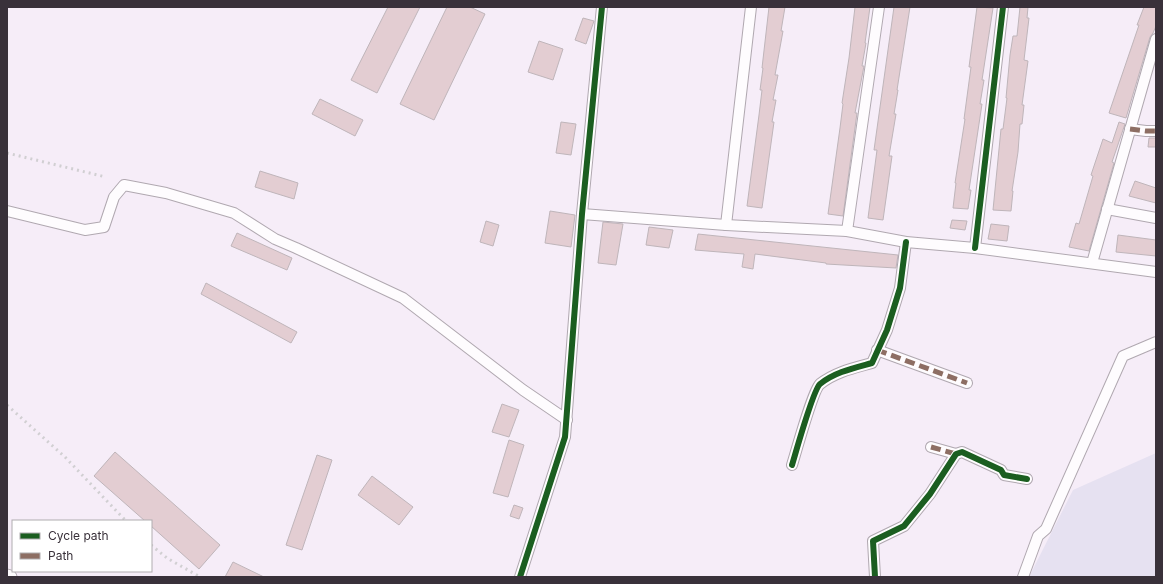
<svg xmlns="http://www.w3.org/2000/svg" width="1163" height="584" font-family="Inter,sans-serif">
	<rect width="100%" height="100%" fill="#f6edf8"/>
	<path fill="#e6e1f1" d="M1156 453V577H1029L1073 490Z"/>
	<g fill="#e3cdd2" stroke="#bfb5ba">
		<path d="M388 7H420L377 93 351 80Z"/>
		<path d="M447 7H470L485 14 434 120 400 104Z"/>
		<path d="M769 7H785L781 31H783L775 75H778L773 100H776L772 122H774L762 208 747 206 759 115 762 90H760L763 68H762Z"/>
		<path d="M855 7H870L865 43H866L862 66H864L855 113H857L843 216 828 214 840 128 843 104 842 103 849 58Z"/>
		<path d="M894 7H910L897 90H898L894 114H896L889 156H892L883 220 868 218 877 150H874Z"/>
		<path d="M977 7 993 8 982 80H984L980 104H982L969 190H971L968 209 953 208 956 183H955L965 119H964L971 67H969Z"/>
		<path d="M1020 7H1028L1027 18H1029L1024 60 1028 61 1022 105H1024L1022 124H1020L1018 152 1012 191H1013L1011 211 993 210 1001 129H1003L1007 98H1006L1010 55 1013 36H1017Z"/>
		<path d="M1144 7H1156V26L1153 33 1150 37 1126 118 1109 113 1139 25H1137Z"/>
		<path d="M583 18 594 21 586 44 575 40Z"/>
		<path d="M539 41 563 49 553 80 528 72Z"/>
		<path d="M320 99 363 120 355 136 312 114Z"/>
		<path d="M561 122 576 124 571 155 556 153Z"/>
		<path d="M1119 122 1125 124 1112 162 1114 163 1089 251 1069 247 1076 223 1079 224 1093 176 1091 175 1103 139 1112 143Z"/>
		<path d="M1149 138H1156V147H1148Z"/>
		<path d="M260 171 298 183 294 199 255 187Z"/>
		<path d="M1135 181 1156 188V203L1129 196Z"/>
		<path d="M550 211 575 215 571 247 545 243Z"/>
		<path d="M952 220 967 221 965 230 950 228Z"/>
		<path d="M486 221 499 225 493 246 480 242Z"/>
		<path d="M603 222 623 224 616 265 598 263Z"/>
		<path d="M991 224 1009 226 1007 241 988 239Z"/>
		<path d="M649 227 673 230 669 248 646 245Z"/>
		<path d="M237 233 292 258 287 270 231 246Z"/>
		<path d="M698 234 898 255 896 268 826 264V263L755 254 753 269 742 267 744 254 695 250Z"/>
		<path d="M1118 235 1156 240V256L1116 252Z"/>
		<path d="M206 283 297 332 291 343 201 294Z"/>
		<path d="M502 404 519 410 509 437 492 432Z"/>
		<path d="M509 440 524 445 508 497 493 493Z"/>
		<path d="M115 452 220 545 199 569 151 526V521H145L94 476Z"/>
		<path d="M317 455 332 460 302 550 286 545Z"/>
		<path d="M372 476 413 507 399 525 358 495Z"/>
		<path d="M514 505 523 508 519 519 510 516Z"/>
		<path d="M233 562 264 577H225Z"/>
	</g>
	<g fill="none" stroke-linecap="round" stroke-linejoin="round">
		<defs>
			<g id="minor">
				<path d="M1130 129 1146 131H1156"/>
				<path d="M1107 209 1156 218"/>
				<path d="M7 211 85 230 104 227 114 197 124 185 166 193 234 213 275 239 296 248 403 298 523 390 567 420"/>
				<path d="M582 214 726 225 847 231 906 242 975 248 1156 272"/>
				<path d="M726 225 751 7"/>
				<path d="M847 231 879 7"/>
				<path d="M975 248 1003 7"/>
				<path d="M1092 263 1156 39"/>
				<path d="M877 350 967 383"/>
				<path d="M931 447 956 454"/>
				<path d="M792 465C796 452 813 390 820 384 835 372 854 368 872 363L887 330 900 288 906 242"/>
				<path d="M520 577 565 437 582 214 602 7"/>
				<path d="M875 577 873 541 904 526 930 494 956 454 962 452 1001 470 1004 475 1027 479"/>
				<path d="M1023 577 1038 536 1046 529 1123 356 1156 342"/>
			</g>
			<path id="major" d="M7 576 10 577"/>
		</defs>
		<use href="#minor" stroke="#b0a8b0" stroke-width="12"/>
		<use href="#major" stroke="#b0a8b0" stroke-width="15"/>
		<use href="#minor" stroke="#fefcfe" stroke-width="10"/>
		<use href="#major" stroke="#fefcfe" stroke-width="13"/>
		<g stroke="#d1cfd2" stroke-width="3" stroke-dasharray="2 4" stroke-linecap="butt">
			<path d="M7 153 106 177"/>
			<path d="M7 405 65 457 126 521"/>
			<path d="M151 545 167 558 200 577"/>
		</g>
		<g stroke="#8d6e63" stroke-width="5" stroke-dasharray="10 5" stroke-linecap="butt">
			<path d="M1130 129 1146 131H1156"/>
			<path d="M877 350 967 383"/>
			<path d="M931 447 956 454"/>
		</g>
		<defs>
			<g id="cycleway">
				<path d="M975 248 1003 7"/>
				<path d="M792 465C796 452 813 390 820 384 835 372 854 368 872 363L887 330 900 288 906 242"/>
				<path d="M520 577 565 437 582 214 602 7"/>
				<path d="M875 577 873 541 904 526 930 494 956 454 962 452 1001 470 1004 475 1027 479"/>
			</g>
		</defs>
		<use href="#cycleway" stroke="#fff" stroke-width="8"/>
		<use href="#cycleway" stroke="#1b5e20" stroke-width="6"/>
	</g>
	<rect width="1163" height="584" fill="none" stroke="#39313a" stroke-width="16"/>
	<rect x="12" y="520" width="140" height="52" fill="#ffffff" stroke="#b0adb0"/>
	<rect x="20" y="533" width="20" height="6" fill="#1b5e20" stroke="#b0adb0"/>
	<text x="48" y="540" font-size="12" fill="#39313a">Cycle path</text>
	<rect x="20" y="553" width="20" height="6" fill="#8d6e63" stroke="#b0adb0"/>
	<text x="48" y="560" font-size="12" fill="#39313a">Path</text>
</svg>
